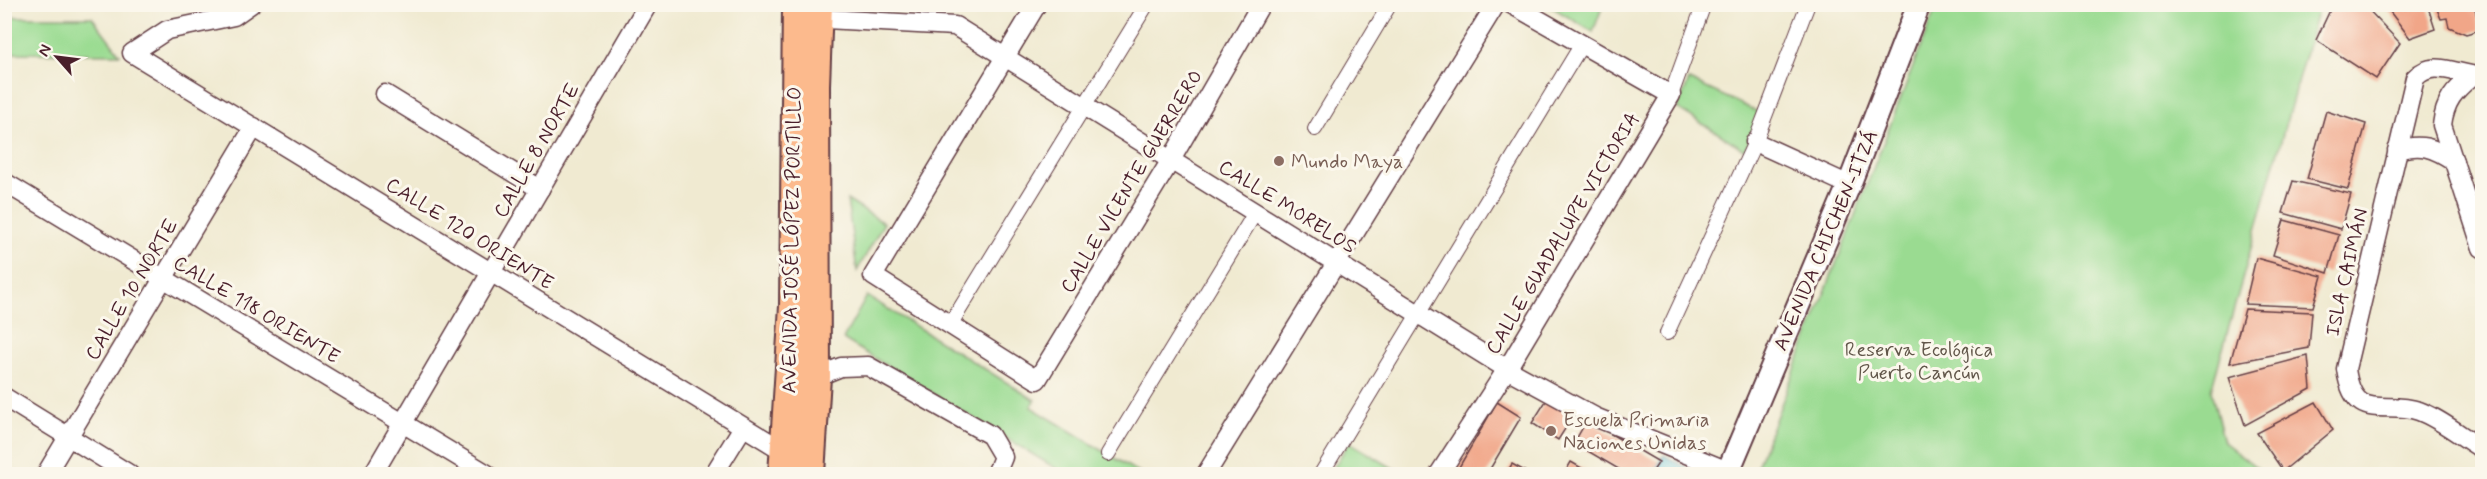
<svg xmlns="http://www.w3.org/2000/svg" width="2487" height="479" font-family="Mynerve,sans-serif">
	<rect width="100%" height="100%" fill="#fbf7ec"/>
	<filter id="ink" filterUnits="userSpaceOnUse"><feTurbulence type="fractalNoise" baseFrequency=".0167" numOctaves="2"/><feDisplacementMap in="SourceGraphic" scale="12" xChannelSelector="R" yChannelSelector="G"/><feConvolveMatrix kernelMatrix="1 2 1 2 8 2 1 2 1" color-interpolation-filters="sRGB"/></filter>
	<filter id="wash" filterUnits="userSpaceOnUse"><feTurbulence type="fractalNoise" baseFrequency=".008" numOctaves="4" result="noise"/><feDisplacementMap in="SourceGraphic" scale="24" xChannelSelector="R" yChannelSelector="G"/><feGaussianBlur stdDeviation="1.35" result="paint"/><feColorMatrix in="noise" values="0 0 0 0 0 0 0 0 0 0 0 0 0 0 0 0 0 1.4 0 .05"/><feComposite in="paint" operator="in"/></filter>
	<g filter="url(#wash)">
		<rect width="100%" height="100%" fill="#f0ead1"/>
		<g fill="#9adb91" stroke="#727d5e" stroke-width="1.5">
			<path d="M843 5V4L969 5 964 12 843 9Z"/>
			<path d="M1548 5H1603L1593 32Z"/>
			<path d="M1937 5H2319L2211 391 2224 442 2265 474H1754Z"/>
			<path d="M5 17H92L120 54 5 53Z"/>
			<path d="M1689 80 1763 114 1745 150 1677 108Z"/>
			<path d="M847 200 884 223 857 271Z"/>
			<path d="M867 296 1035 400 1031 407 1141 474H1065L843 339Z"/>
			<path d="M1349 442 1403 474H1330Z"/>
		</g>
		<path fill="#58bed6" stroke="#516e80" stroke-width="1.5" d="M1664 455 1695 472 1694 474H1653Z"/>
		<g id="blocks">
			<g fill="#f1a688">
				<path d="M2333 4H2363L2400 43 2376 79 2316 40Z"/>
				<path d="M2384 4H2427L2435 29 2410 38Z"/>
				<path d="M2435 4H2474L2480 30 2466 34 2449 27 2447 18 2441 19Z"/>
				<path d="M2326 111 2366 124 2348 189 2307 179Z"/>
				<path d="M2293 181 2351 194 2341 229 2283 213Z"/>
				<path d="M2284 220 2339 235 2328 273 2273 255Z"/>
				<path d="M2256 258 2322 276 2313 307 2245 304Z"/>
				<path d="M2245 309 2312 312 2309 348 2230 363Z"/>
				<path d="M2308 356 2311 389 2245 425 2229 377Z"/>
				<path d="M1551 393 1577 410 1558 440 1532 423Z"/>
				<path d="M1497 402 1521 417 1487 474H1455Z"/>
				<path d="M2316 402 2333 430 2283 471 2257 433Z"/>
				<path d="M1587 420 1659 462 1651 474H1627L1574 443Z"/>
				<path d="M1571 462 1592 474H1564Z"/>
				<path d="M1512 464 1530 474H1506Z"/>
			</g>
		</g>
	</g>
	<g filter="url(#ink)">
		<use href="#blocks" fill-opacity="0" stroke="#633d44" stroke-width="1.5"/>
		<g fill="none" stroke-linecap="round" stroke-linejoin="round">
			<defs>
				<g id="pedestrian">
					<path d="M1671 95 1704 4"/>
					<path d="M1315 129 1390 4"/>
					<path d="M950 325 1147 4"/>
					<path d="M1667 333 1755 142 1808 4"/>
					<path d="M1108 454 1255 213"/>
					<path d="M1321 474 1582 44"/>
				</g>
				<g id="minor">
					<path d="M251 4 234 16 167 30 132 53 785 452"/>
					<path d="M1037 4 873 276 1037 380 1171 160 1261 4"/>
					<path d="M807 18 955 26 1507 369 1595 417 1728 471"/>
					<path d="M2472 76C2454 91 2445 101 2442 125L2482 248"/>
					<path d="M2482 76C2458 76 2434 58 2415 78L2346 369C2354 425 2384 399 2419 411 2441 419 2462 437 2482 449"/>
					<path d="M385 94 540 189"/>
					<path d="M1755 142 1849 185"/>
					<path d="M2397 150C2421 143 2433 147 2454 161"/>
					<path d="M4 182 487 474"/>
					<path d="M816 377 841 367 868 366 990 435 1003 457 996 474"/>
					<path d="M4 397 129 474"/>
					<path d="M46 474 254 127"/>
					<path d="M373 474 648 4"/>
					<path d="M714 474 743 427"/>
					<path d="M1206 474 1496 4"/>
					<path d="M1439 474 1507 369 1671 95 1511 4"/>
				</g>
				<path id="tertiary" d="M1727 474 1849 185 1919 4"/>
				<g id="primary">
					<path d="M783 474 794 306 797 4"/>
					<path d="M810 474 816 377 815 85 818 4"/>
				</g>
			</defs>
			<use href="#pedestrian" stroke="#633d44" stroke-width="16"/>
			<use href="#minor" stroke="#633d44" stroke-width="21"/>
			<use href="#tertiary" stroke="#633d44" stroke-width="26"/>
			<use href="#primary" stroke="#633d44" stroke-width="32"/>
			<use href="#pedestrian" stroke="#fff" stroke-width="14"/>
			<use href="#minor" stroke="#fff" stroke-width="18"/>
			<use href="#tertiary" stroke="#fff" stroke-width="22"/>
			<use href="#primary" stroke="#fcba8d" stroke-width="28"/>
		</g>
	</g>
	<g fill="#8d6e63" stroke="#fbf7ec" stroke-width="2">
		<circle cx="1279" cy="161" r="6"/>
		<circle cx="1551" cy="431" r="6"/>
	</g>
	<g text-anchor="middle" stroke-width="6" stroke-linejoin="round" paint-order="stroke">
		<g font-size="20" fill="#4a1f2b" stroke="#fbf7ec">
			<text transform="translate(536 150) rotate(-60)" y="7">CALLE 8 NORTE</text>
			<text transform="translate(1131 181) rotate(-59)" y="7">CALLE VICENTE GUERRERO</text>
			<text transform="translate(1288 206) rotate(32)" y="7">CALLE MORELOS</text>
			<text transform="translate(470 233) rotate(32)" y="7">CALLE 120 ORIENTE</text>
			<text transform="translate(1562 233) rotate(-59)" y="7">CALLE GUADALUPE VICTORIA</text>
			<text transform="translate(791 240) rotate(-89)" y="7">AVENIDA JOSÉ LÓPEZ PORTILLO</text>
			<text transform="translate(1825 240) rotate(-67)" y="7">AVENIDA CHICHEN-ITZÁ</text>
			<text transform="translate(2346 272) rotate(-77)" y="7">ISLA CAIMÁN</text>
			<text transform="translate(131 289) rotate(-59)" y="7">CALLE 10 NORTE</text>
			<text transform="translate(257 309) rotate(31)" y="7">CALLE 118 ORIENTE</text>
		</g>
		<g font-size="20" fill="#785e54" stroke="#fbf7ec" text-anchor="start">
			<text x="1291" y="168">Mundo Maya</text>
			<text x="1563" y="426">Escuela Primaria<tspan x="1563" dy="23">Naciones Unidas</tspan></text>
		</g>
		<g font-size="20" fill="#62574a" stroke="#fbf7ec">
			<text x="1919" y="356">Reserva Ecológica<tspan x="1919" dy="23">Puerto Cancún</tspan></text>
		</g>
	</g>
	<rect width="2487" height="479" fill="none" stroke="#fbf7ec" stroke-width="24"/>
	<g transform="translate(57 57) rotate(298)" stroke="#fbf7ec" stroke-width="4.5" paint-order="stroke">
	<path d="M0-4.5L10 22L0 15L-10 22Z" fill="#4a1f2b"/>
	<text y="-9" font-size="16" font-weight="bold" text-anchor="middle" fill="#4a1f2b">N</text>
	</g>
</svg>
